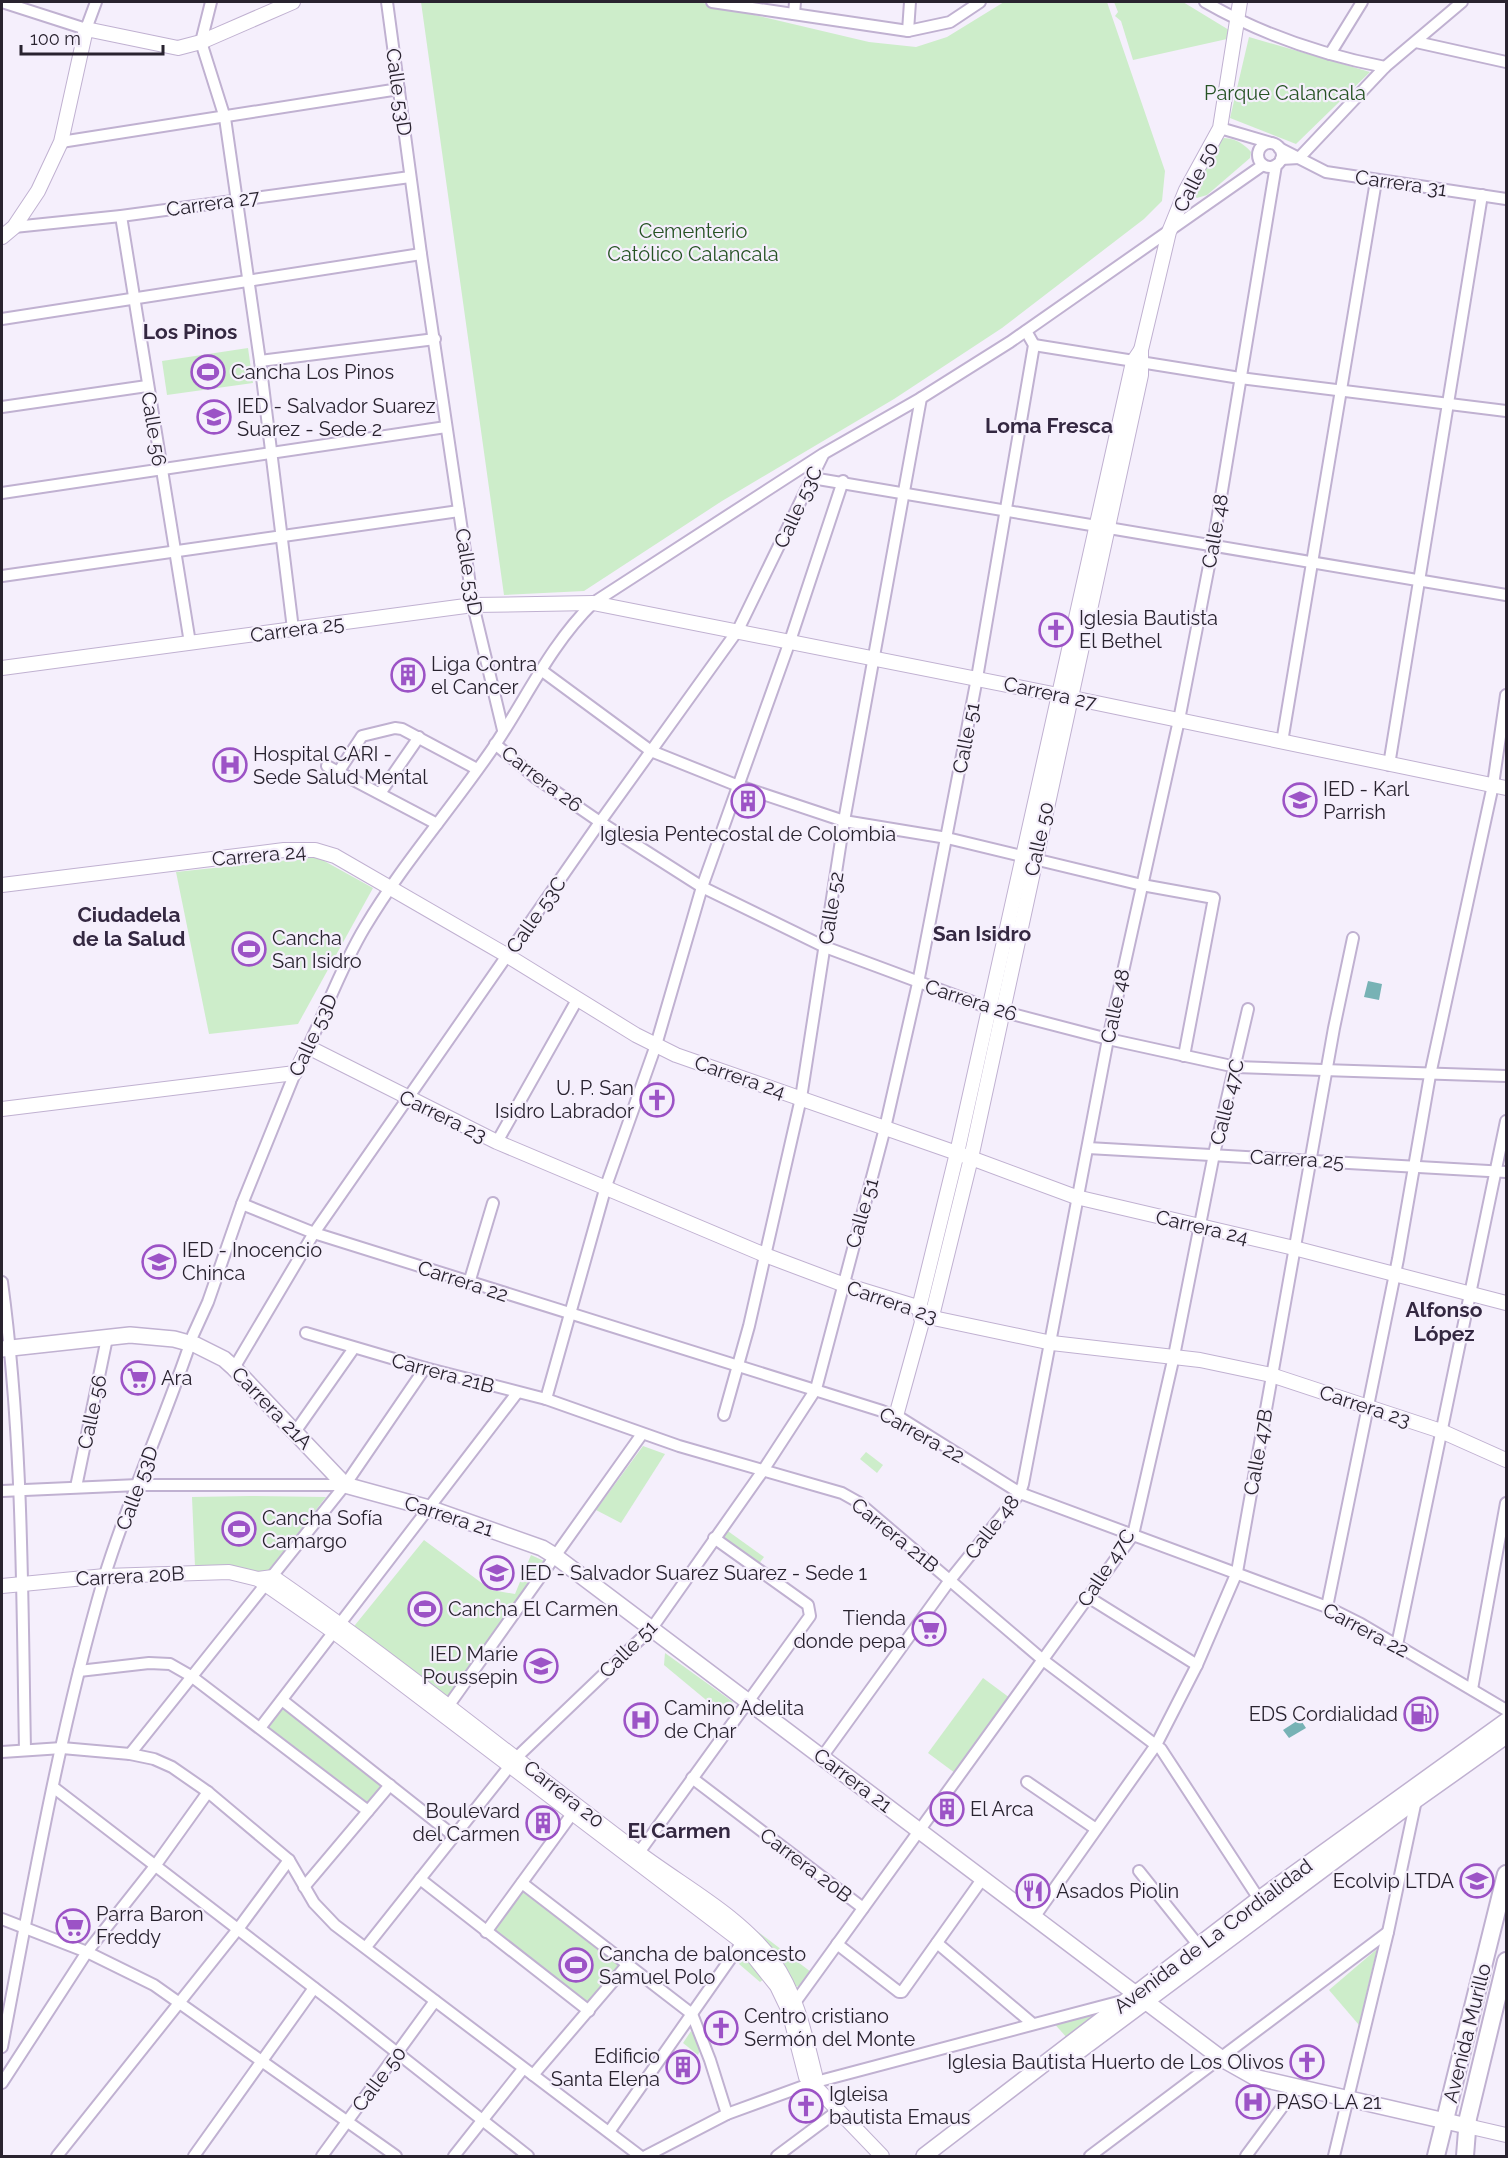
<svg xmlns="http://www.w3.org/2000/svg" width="1508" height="2158" font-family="Raleway,sans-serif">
	<rect width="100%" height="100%" fill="#f5effc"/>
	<g fill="#cdedca">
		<path d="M421 2H699L869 42 916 47 947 37 1004 2H1107L1165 171 1162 201 1144 219 1002 328 894 399 722 501 584 591 504 595Z"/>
		<path d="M1114 2H1183L1229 30 1227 39 1133 60 1121 21 1115 16 1118 12Z"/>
		<path d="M1249 37 1370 72 1296 144 1230 118Z"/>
		<path d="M1224 138C1236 139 1243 143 1251 152L1250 158 1207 195 1197 198 1194 196V189L1218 141Z"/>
		<path d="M248 348 253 383 167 395 162 361Z"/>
		<path d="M317 857 373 888 298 1024 209 1034 176 872Z"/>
		<path d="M643 1446 665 1454 621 1523 596 1510Z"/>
		<path d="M866 1452 883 1465 877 1473 860 1459Z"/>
		<path d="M250 1496 326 1497 263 1578 195 1567 192 1497Z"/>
		<path d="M725 1529 764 1557 758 1565 719 1537Z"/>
		<path d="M424 1540 491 1590 515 1594 531 1555 544 1561 448 1697 351 1630Z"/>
		<path d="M665 1653 733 1702 723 1714 664 1665Z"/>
		<path d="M983 1678 1010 1698 955 1773 928 1753Z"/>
		<path d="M283 1708 383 1785 367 1806 266 1728Z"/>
		<path d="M517 1887 622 1965 588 2003 486 1926Z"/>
		<path d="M757 1931 811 1972 799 1987 791 1985 753 1934Z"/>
		<path d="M1377 1949 1359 2025 1329 1990Z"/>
		<path d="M744 1958 764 1979 760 1982 739 1964Z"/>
		<path d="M1105 2011 1068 2039 1052 2021Z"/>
		<path d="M691 2031 701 2048 698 2055 683 2043Z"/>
	</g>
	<g fill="#77b2b5">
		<path d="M1368 981 1382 984 1379 1000 1364 997Z"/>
		<path d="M1300 1719 1306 1728 1289 1738 1283 1730Z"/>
	</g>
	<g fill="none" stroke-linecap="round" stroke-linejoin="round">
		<defs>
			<g id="minor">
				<path d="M2 2 86 29 96 2"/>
				<path d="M211 2 201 42 225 118 260 361 293 629"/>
				<path d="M387 2 421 254 473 605 503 730"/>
				<path d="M712 2 908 31 950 22 980 2"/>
				<path d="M1205 2C1259 33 1323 55 1385 67"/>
				<path d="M794 14 795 2"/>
				<path d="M908 31 910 2"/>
				<path d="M1416 42 1506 62"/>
				<path d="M1330 54 1362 2"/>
				<path d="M1220 128 1271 143"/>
				<path d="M61 142 399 89"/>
				<circle cx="1270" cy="155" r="12"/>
				<path d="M1279 148 1326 172 1506 199"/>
				<path d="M1281 159 1299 158 1385 67 1462 2"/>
				<path d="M121 216 190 643"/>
				<path d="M14 227 121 216 410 177"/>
				<path d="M2 319 421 254"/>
				<path d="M1034 345 1240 378 1506 411"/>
				<path d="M260 361 435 339"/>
				<path d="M2 407 147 386"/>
				<path d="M812 478 1506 595"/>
				<path d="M2 493 446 427"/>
				<path d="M2 576 459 511"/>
				<path d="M541 670 651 751 736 785 844 821 947 838 1142 885 1214 898 1184 1056"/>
				<path d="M1282 742 1376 181"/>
				<path d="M495 744 536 778 600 822 702 887 825 947 989 1008 1108 1039 1236 1067 1506 1076"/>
				<path d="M1389 765 1482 195"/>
				<path d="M327 766 437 824"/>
				<path d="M339 771 362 736 395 728 402 729 477 769"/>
				<path d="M381 792 419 737"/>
				<path d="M308 1047C327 1008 342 965 365 927 403 863 453 807 495 745 527 697 551 644 593 603L823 454 921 398 1010 342 1263 165"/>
				<path d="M497 1142 577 1000"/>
				<path d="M1088 1148 1506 1172"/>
				<path d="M242 1204 314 1233 882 1411 902 1419 1020 1493 1327 1607 1361 1624 1506 1710"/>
				<path d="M2 1282C23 1437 22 1593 25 1750"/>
				<path d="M469 1283 493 1203"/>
				<path d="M306 1333 425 1368 546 1399 679 1446 842 1493 858 1502 1043 1660 1161 1749 1259 1899"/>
				<path d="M234 1368 314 1233 600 822 738 630 823 455"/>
				<path d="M546 1399 606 1186 656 1045 702 887 790 641 843 481"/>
				<path d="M724 1415 749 1326 801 1098 844 821 921 398"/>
				<path d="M295 1432 354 1348"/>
				<path d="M76 1487 107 1338"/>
				<path d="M2 1491 138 1485H345"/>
				<path d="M1088 1597 1197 1665"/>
				<path d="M1327 1607 1398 1259 1430 1075 1493 785 1506 695"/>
				<path d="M1397 1645 1506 1121"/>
				<path d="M79 1671 149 1663 170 1664 191 1676 368 1811"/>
				<path d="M1472 1689 1506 1503"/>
				<path d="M282 1700 454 1836"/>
				<path d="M449 1705 642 1434"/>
				<path d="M260 1728 517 1393"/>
				<path d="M2 1752 62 1748 130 1754 154 1759 172 1767 208 1792 289 1860 314 1903 335 1925 640 2156"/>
				<path d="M130 1754 345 1485 425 1368"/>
				<path d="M822 1757 950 1580 1020 1493 1023 1484 1108 1039 1179 720 1213 545 1276 165"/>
				<path d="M692 1778 863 1908"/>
				<path d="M1027 1782 1096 1829"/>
				<path d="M53 1787 339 2007 528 2156"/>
				<path d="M635 1858 810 1616 808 1605 714 1538"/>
				<path d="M1139 1871 1199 1946"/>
				<path d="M420 1879 589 2011"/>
				<path d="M522 1883 692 2014 710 2060 727 2114"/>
				<path d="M304 1887 390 1785"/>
				<path d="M1035 1916 1156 1745 1197 1665 1237 1572 1334 1028 1353 938"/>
				<path d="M2 1919 87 1952 154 1985 396 2156"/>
				<path d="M486 1932 572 1814"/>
				<path d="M937 1943 1033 2024"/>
				<path d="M837 1944 899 1992H902L983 1878"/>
				<path d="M366 1947 517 1757 652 1628 762 1472 816 1389 885 1128 918 983 977 678 1034 345 1026 331"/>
				<path d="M791 2008 1133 1535 1174 1356 1214 1154 1248 1009"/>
				<path d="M2 2047C32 1890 59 1732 104 1578 129 1496 166 1417 193 1335L208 1302 242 1204 295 1073"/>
				<path d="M533 2075 627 1965"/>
				<path d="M2 2083 87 1952 155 1866 208 1792"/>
				<path d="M609 2132 745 1938"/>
				<path d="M57 2156 238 1929 289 1860"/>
				<path d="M194 2156 314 1988"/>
				<path d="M322 2156 435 2001"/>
				<path d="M454 2156 523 2069"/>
				<path d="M646 2156 727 2114 812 2083 1122 2001"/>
				<path d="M777 2156 836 2112"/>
				<path d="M1090 2156 1388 1932"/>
				<path d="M1246 2156 1297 2087"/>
				<path d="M1334 2156 1388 1932 1416 1800"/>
			</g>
			<g id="tertiary">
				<path d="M2 237 14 227 38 191 61 142 86 29 178 48 201 42 293 2"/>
				<path d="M2 668 473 605 593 603 1058 695 1506 788"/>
				<path d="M2 885 284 850H315L335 856 508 956 636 1035 676 1055 971 1158 1076 1197 1294 1248 1506 1303"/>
				<path d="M2 1109 295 1073 308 1047 497 1142 765 1255 842 1284 914 1306 938 1319 1052 1343 1200 1360 1271 1375 1441 1431 1506 1460"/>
				<path d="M922 1322 932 1316 971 1158 1141 375V350L1169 232 1186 190 1220 128 1240 2"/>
				<path d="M896 1416 922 1322 919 1308 957 1153 1133 362 1141 350"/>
				<path d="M258 1579 273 1577C399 1664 517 1761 639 1853 684 1887 739 1915 773 1961 797 1995 805 2035 815 2075L812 2083"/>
				<path d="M2 1586 105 1576 229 1572 258 1579 334 1632 742 1942 777 1986 789 2011 806 2077 882 2156"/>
				<path d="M1467 2126 1506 2135"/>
			</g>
			<g id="secondary">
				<path d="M2 1349 130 1335 174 1339 196 1345 224 1359 234 1368 345 1485 429 1508 542 1548 555 1556 1222 2059 1254 2077 1467 2126"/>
				<path d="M1067 2060 1416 1800 1506 1736"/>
				<path d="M924 2156 1259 1899 1506 1721"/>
			</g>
			<g id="primary">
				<path d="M1436 2156 1506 1874"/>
				<path d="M1465 2156 1468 2118 1506 1961"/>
			</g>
		</defs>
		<use href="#minor" stroke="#c0b1d1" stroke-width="14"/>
		<use href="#tertiary" stroke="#c0b1d1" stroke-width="16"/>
		<use href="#secondary" stroke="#c0b1d1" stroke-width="18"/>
		<use href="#primary" stroke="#c0b1d1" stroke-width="20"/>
		<use href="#minor" stroke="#fff" stroke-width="10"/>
		<use href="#tertiary" stroke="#fff" stroke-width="14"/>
		<use href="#secondary" stroke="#fff" stroke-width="15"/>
		<use href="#primary" stroke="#fff" stroke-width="16"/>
	</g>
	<defs>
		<symbol id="stadium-ring" viewBox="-11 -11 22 22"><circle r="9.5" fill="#f5effc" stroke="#9c53c6" stroke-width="1.5"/><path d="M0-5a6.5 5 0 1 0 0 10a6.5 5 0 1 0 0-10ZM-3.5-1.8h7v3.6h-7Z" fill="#9c53c6"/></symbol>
		<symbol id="school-ring" viewBox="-11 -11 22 22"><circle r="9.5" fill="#f5effc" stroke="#9c53c6" stroke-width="1.5"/><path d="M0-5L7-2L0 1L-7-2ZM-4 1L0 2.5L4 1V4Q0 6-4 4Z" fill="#9c53c6"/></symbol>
		<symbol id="church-ring" viewBox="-11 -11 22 22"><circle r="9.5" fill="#f5effc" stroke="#9c53c6" stroke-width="1.5"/><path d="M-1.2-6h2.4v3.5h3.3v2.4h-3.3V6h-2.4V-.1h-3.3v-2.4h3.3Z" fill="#9c53c6"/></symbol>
		<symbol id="building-ring" viewBox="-11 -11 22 22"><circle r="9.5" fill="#f5effc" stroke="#9c53c6" stroke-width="1.5"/><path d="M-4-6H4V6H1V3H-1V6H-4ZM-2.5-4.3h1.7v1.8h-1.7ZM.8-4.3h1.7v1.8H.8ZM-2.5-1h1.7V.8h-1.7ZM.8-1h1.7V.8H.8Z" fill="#9c53c6"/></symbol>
		<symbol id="hospital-ring" viewBox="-11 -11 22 22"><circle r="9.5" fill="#f5effc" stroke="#9c53c6" stroke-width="1.5"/><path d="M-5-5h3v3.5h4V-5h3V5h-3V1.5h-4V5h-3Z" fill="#9c53c6"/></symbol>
		<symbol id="supermarket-ring" viewBox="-11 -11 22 22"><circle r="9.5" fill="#f5effc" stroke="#9c53c6" stroke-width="1.5"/><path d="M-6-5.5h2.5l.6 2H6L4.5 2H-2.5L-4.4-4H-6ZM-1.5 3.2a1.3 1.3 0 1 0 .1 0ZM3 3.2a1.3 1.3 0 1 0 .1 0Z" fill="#9c53c6"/></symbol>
		<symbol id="fuel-ring" viewBox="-11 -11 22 22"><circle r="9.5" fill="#f5effc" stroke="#9c53c6" stroke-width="1.5"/><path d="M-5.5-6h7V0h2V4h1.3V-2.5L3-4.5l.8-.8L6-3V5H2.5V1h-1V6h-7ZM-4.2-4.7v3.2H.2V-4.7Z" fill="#9c53c6"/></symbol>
		<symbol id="restaurant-ring" viewBox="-11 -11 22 22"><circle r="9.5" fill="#f5effc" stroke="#9c53c6" stroke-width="1.5"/><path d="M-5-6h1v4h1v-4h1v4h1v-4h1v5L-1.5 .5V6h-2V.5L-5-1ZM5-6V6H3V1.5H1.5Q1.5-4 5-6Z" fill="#9c53c6"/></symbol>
	</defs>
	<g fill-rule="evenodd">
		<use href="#stadium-ring" x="189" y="353" width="38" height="38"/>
		<use href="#school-ring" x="195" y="398" width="38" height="38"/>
		<use href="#church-ring" x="1037" y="611" width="38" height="38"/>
		<use href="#building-ring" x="389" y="656" width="38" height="38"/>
		<use href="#hospital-ring" x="211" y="746" width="38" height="38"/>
		<use href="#school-ring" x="1281" y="781" width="38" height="38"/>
		<use href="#building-ring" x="729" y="782" width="38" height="38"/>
		<use href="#stadium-ring" x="230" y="930" width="38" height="38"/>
		<use href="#church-ring" x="638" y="1081" width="38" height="38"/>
		<use href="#school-ring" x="140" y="1243" width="38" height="38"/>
		<use href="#supermarket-ring" x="119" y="1359" width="38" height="38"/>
		<use href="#stadium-ring" x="220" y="1510" width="38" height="38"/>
		<use href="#school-ring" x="478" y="1554" width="38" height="38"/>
		<use href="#stadium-ring" x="406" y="1590" width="38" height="38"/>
		<use href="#supermarket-ring" x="910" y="1610" width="38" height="38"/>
		<use href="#school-ring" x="522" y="1647" width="38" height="38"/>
		<use href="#fuel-ring" x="1402" y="1695" width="38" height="38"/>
		<use href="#hospital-ring" x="622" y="1701" width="38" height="38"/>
		<use href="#building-ring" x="928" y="1790" width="38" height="38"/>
		<use href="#building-ring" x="524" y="1804" width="38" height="38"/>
		<use href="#school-ring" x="1458" y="1862" width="38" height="38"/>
		<use href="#restaurant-ring" x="1014" y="1872" width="38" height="38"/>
		<use href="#supermarket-ring" x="54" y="1907" width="38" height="38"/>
		<use href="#stadium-ring" x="557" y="1946" width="38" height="38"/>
		<use href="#church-ring" x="702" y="2009" width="38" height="38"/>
		<use href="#church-ring" x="1288" y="2043" width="38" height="38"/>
		<use href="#building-ring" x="664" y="2048" width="38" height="38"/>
		<use href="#hospital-ring" x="1234" y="2083" width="38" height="38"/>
		<use href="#church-ring" x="787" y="2087" width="38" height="38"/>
	</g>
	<g text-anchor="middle" stroke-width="4.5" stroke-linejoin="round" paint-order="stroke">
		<g font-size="20" fill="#29232f" stroke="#f5effc">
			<text transform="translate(399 92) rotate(82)" y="7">Calle 53D</text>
			<text transform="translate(1196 177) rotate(-63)" y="7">Calle 50</text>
			<text transform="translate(1401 183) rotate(8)" y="7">Carrera 31</text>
			<text transform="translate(213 203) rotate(-8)" y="7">Carrera 27</text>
			<text transform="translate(154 429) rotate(81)" y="7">Calle 56</text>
			<text transform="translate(798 507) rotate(-65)" y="7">Calle 53C</text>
			<text transform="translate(1215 531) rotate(-80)" y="7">Calle 48</text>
			<text transform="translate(469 572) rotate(81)" y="7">Calle 53D</text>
			<text transform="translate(297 629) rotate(-8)" y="7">Carrera 25</text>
			<text transform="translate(1050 693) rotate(12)" y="7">Carrera 27</text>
			<text transform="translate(966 738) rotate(-79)" y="7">Calle 51</text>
			<text transform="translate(542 779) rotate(37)" y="7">Carrera 26</text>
			<text transform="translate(1039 839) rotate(-78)" y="7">Calle 50</text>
			<text transform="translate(259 855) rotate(-5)" y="7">Carrera 24</text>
			<text transform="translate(831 908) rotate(-81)" y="7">Calle 52</text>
			<text transform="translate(536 915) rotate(-55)" y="7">Calle 53C</text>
			<text transform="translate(971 1000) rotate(18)" y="7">Carrera 26</text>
			<text transform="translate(1115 1006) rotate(-78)" y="7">Calle 48</text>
			<text transform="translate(313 1035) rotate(-65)" y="7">Calle 53D</text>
			<text transform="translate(740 1077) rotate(19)" y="7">Carrera 24</text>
			<text transform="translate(1227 1102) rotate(-76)" y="7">Calle 47C</text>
			<text transform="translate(443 1116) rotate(26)" y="7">Carrera 23</text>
			<text transform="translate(1297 1159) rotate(3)" y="7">Carrera 25</text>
			<text transform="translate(862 1213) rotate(-74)" y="7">Calle 51</text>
			<text transform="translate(1202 1227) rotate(13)" y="7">Carrera 24</text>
			<text transform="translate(463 1281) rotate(18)" y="7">Carrera 22</text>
			<text transform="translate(892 1302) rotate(19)" y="7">Carrera 23</text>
			<text transform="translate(443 1373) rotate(15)" y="7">Carrera 21B</text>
			<text transform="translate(1365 1406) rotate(18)" y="7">Carrera 23</text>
			<text transform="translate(272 1408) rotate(46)" y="7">Carrera 21A</text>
			<text transform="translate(92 1412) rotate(-78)" y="7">Calle 56</text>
			<text transform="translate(922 1435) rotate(29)" y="7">Carrera 22</text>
			<text transform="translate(1258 1452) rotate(-80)" y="7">Calle 47B</text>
			<text transform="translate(137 1488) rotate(-70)" y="7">Calle 53D</text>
			<text transform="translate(449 1516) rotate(18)" y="7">Carrera 21</text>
			<text transform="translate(992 1527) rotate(-52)" y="7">Calle 48</text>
			<text transform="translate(895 1535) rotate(39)" y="7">Carrera 21B</text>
			<text transform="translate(1106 1568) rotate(-57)" y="7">Calle 47C</text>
			<text transform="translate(130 1576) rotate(-3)" y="7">Carrera 20B</text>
			<text transform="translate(1366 1630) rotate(28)" y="7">Carrera 22</text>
			<text transform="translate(628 1649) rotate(-45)" y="7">Calle 51</text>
			<text transform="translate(853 1780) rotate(37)" y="7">Carrera 21</text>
			<text transform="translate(564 1794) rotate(38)" y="7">Carrera 20</text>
			<text transform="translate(806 1865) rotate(37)" y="7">Carrera 20B</text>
			<text transform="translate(1213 1936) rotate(-37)" y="7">Avenida de La Cordialidad</text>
			<text transform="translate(1467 2033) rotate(-76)" y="7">Avenida Murillo</text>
			<text transform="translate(379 2079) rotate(-53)" y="7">Calle 50</text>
		</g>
		<g font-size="20" fill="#265324" stroke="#f5effc">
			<text x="1285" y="100">Parque Calancala</text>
			<text x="693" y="238">Cementerio<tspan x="693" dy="23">Católico Calancala</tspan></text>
		</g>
		<g font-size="20" fill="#29232f" stroke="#f5effc" text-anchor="start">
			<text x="231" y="379">Cancha Los Pinos</text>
			<text x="237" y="413">IED - Salvador Suarez<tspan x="237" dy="23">Suarez - Sede 2</tspan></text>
			<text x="1079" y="625">Iglesia Bautista<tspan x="1079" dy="23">El Bethel</tspan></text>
			<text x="431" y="671">Liga Contra<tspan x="431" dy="23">el Cancer</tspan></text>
			<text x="253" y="761">Hospital CARI -<tspan x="253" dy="23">Sede Salud Mental</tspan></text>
			<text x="1323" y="796">IED - Karl<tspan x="1323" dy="23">Parrish</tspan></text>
			<text x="748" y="841" text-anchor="middle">Iglesia Pentecostal de Colombia</text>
			<text x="272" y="945">Cancha<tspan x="272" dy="23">San Isidro</tspan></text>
			<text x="634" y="1095" text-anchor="end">U. P. San<tspan x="634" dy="23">Isidro Labrador</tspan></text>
			<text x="182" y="1257">IED - Inocencio<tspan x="182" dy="23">Chinca</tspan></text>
			<text x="161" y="1385">Ara</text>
			<text x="262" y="1525">Cancha Sofía<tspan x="262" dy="23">Camargo</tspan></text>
			<text x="520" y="1580">IED - Salvador Suarez Suarez - Sede 1</text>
			<text x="448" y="1616">Cancha El Carmen</text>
			<text x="906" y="1625" text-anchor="end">Tienda<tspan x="906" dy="23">donde pepa</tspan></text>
			<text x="518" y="1661" text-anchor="end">IED Marie<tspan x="518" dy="23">Poussepin</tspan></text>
			<text x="664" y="1715">Camino Adelita<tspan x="664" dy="23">de Char</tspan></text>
			<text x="1398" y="1721" text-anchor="end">EDS Cordialidad</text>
			<text x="970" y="1816">El Arca</text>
			<text x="520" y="1818" text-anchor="end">Boulevard<tspan x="520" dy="23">del Carmen</tspan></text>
			<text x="1454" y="1888" text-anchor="end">Ecolvip LTDA</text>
			<text x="1056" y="1898">Asados Piolin</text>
			<text x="96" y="1921">Parra Baron<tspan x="96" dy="23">Freddy</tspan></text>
			<text x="599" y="1961">Cancha de baloncesto<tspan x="599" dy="23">Samuel Polo</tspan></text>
			<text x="744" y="2023">Centro cristiano<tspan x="744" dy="23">Sermón del Monte</tspan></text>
			<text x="660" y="2063" text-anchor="end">Edificio<tspan x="660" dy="23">Santa Elena</tspan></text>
			<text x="1284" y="2069" text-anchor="end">Iglesia Bautista Huerto de Los Olivos</text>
			<text x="829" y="2101">Igleisa<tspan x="829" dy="23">bautista Emaus</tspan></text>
			<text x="1276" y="2109">PASO LA 21</text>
		</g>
		<g font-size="21" font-weight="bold" fill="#342841" stroke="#f5effc">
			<text x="190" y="339">Los Pinos</text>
			<text x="1049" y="433">Loma Fresca</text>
			<text x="129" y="922">Ciudadela<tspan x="129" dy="24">de la Salud</tspan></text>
			<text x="982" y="941">San Isidro</text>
			<text x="1444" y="1317">Alfonso<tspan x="1444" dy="24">López</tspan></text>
			<text x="679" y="1838">El Carmen</text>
		</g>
	</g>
	<rect width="1508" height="2158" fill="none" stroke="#29232f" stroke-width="6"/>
	<path d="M21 45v9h142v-9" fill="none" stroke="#29232f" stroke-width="3"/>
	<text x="30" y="45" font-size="18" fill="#29232f" stroke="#f5effc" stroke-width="4.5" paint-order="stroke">100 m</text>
</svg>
